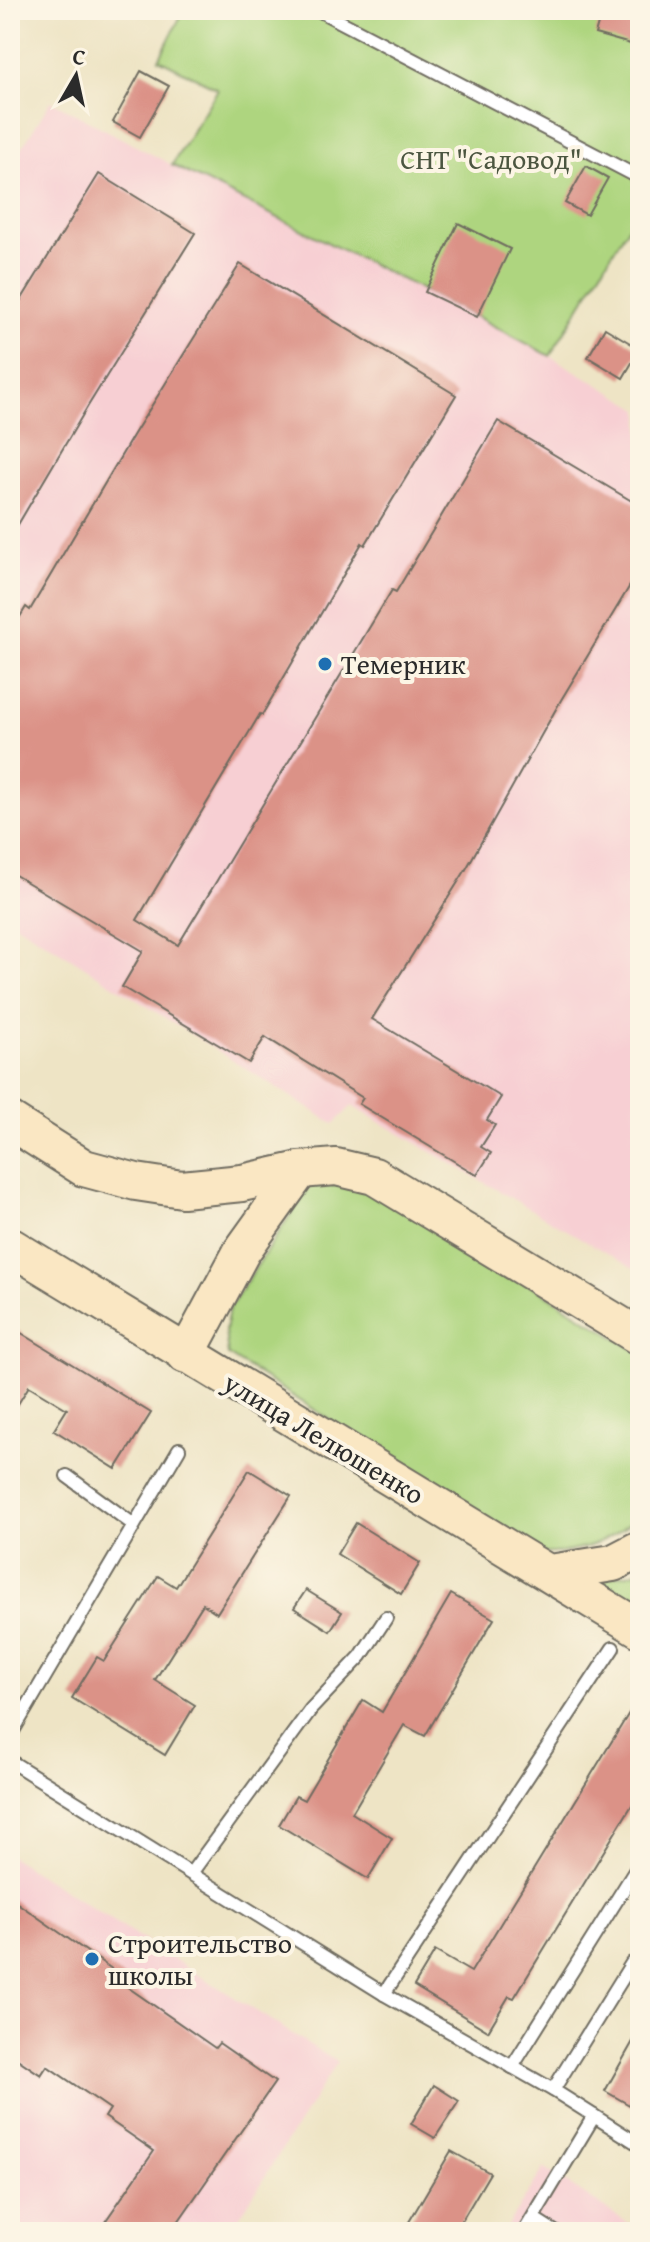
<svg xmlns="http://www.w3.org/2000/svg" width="650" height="2242" font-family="'Gentium Book Plus',serif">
	<rect width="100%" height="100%" fill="#fcf5e5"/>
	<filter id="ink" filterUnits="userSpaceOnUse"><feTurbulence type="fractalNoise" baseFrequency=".0125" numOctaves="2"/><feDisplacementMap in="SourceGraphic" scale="16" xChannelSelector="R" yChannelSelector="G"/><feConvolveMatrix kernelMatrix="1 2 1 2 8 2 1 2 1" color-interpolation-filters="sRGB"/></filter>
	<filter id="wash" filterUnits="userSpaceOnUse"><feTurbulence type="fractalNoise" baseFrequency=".006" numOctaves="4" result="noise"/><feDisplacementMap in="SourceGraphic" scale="32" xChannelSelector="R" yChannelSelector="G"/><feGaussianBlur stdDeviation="1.8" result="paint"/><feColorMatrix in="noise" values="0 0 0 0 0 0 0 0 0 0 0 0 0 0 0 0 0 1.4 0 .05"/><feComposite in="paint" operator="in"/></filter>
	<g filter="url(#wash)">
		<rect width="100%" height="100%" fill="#eee4c5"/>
		<g fill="#f7cfd3">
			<path d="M51 101 172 165 533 346 640 409V1263L636 1270 352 1106 334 1124 10 920V167Z"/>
			<path d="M10 1856 337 2062 230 2232H10Z"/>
			<path d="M544 2168 640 2231V2232H503Z"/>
		</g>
		<g fill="#aed57f" stroke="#6c8055" stroke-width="2">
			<path d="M184 10H640V207L550 356 477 317 172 165 218 89 159 59Z"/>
			<path d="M323 1181 372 1186 640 1353 638 1517C608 1541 581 1555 541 1553L228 1355 225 1331 229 1309 309 1186Z"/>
			<path d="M640 1570V1621L579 1581 628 1574Z"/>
		</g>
		<g id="blocks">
			<g fill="#db9287">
				<path d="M602 10H640V22L634 45 595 34Z"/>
				<path d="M141 71 169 86 140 137 113 122Z"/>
				<path d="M586 166 608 178 587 215 565 203Z"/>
				<path d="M99 174 195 233 88 406 10 538V318Z"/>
				<path d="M458 223 510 249 477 317 425 292Z"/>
				<path d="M240 264 456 395 365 545 362 543 262 715 260 714 137 920 178 945 392 590 396 592 498 421 640 506V569L561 700 465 871 372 1019 501 1097 487 1120 495 1125 481 1147 491 1153 477 1175 359 1104 363 1098 265 1037 249 1063 122 987 143 951 10 872V633L26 607 30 610 134 434Z"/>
				<path d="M605 328 640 349 623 378 588 357Z"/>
				<path d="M10 1326 151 1413 116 1469 54 1430 67 1409 29 1386 10 1417Z"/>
				<path d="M249 1470 291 1496 217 1613 203 1604 155 1680 195 1705 165 1755 72 1698 97 1657 104 1661 158 1576 176 1587Z"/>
				<path d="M356 1523 420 1563 401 1594 337 1554Z"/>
				<path d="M306 1590 342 1612 330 1631 294 1608Z"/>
				<path d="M451 1594 494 1619 425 1736 404 1725 352 1813 392 1838 368 1879 279 1825 296 1796 304 1800 363 1700 382 1712Z"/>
				<path d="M640 1695V1792L514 1998 509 1996 488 2031 414 1986 435 1951 471 1972Z"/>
				<path d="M10 1898 129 1981 126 1986 215 2048 219 2043 275 2082 171 2232H98L154 2151 105 2117 110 2109 47 2066 41 2075 10 2054Z"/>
				<path d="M640 2029V2111L605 2091Z"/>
				<path d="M434 2085 459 2101 435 2138 411 2124Z"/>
				<path d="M451 2151 490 2173 455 2232H403Z"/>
			</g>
		</g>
	</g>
	<g filter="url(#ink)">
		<use href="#blocks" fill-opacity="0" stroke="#6f6c61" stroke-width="2"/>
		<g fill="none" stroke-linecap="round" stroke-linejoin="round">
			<defs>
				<g id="lane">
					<path d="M318 10 640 178"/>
					<path d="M67 1476 134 1525"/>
					<path d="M10 1736 179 1449"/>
					<path d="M10 1761 384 1994 553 2090 640 2145"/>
					<path d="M192 1872 311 1709 361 1656 386 1618"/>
					<path d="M384 1994 613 1648"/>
					<path d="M512 2067 640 1863"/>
					<path d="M553 2090 632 1963 640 1968"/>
					<path d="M533 2218 555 2232"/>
					<path d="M524 2232 594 2116"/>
				</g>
				<g id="secondary">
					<path d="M10 1121 84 1168 136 1182 182 1189 242 1183 300 1170 336 1167 374 1176 640 1337"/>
					<path d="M10 1246 640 1629"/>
					<path d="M186 1355 242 1251 300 1170"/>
					<path d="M550 1573 613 1563 640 1549"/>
				</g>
			</defs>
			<use href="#lane" stroke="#6f6c61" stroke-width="16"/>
			<use href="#secondary" stroke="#6f6c61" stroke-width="40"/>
			<use href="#lane" stroke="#fff" stroke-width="12"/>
			<use href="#secondary" stroke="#fae7c3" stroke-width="36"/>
		</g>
	</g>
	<g fill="#1f6fb2" stroke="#fcf5e5" stroke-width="3">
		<circle cx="325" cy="664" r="8"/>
		<circle cx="92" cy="1959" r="8"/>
	</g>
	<g text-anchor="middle" stroke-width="8" stroke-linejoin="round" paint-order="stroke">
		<g font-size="28" fill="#4c5640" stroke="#fcf5e5">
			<text x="491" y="169">СНТ "Садовод"</text>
		</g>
		<g font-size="28" fill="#2b2b2b" stroke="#fcf5e5" text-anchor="start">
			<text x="341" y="674">Темерник</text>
			<text x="108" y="1953">Строительство<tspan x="108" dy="32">школы</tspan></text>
		</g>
		<g font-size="28" fill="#2b2b2b" stroke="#fcf5e5">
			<text transform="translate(324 1438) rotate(31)" y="10">улица Лелюшенко</text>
		</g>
	</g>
	<rect width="650" height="2242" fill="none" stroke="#fcf5e5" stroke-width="40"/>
	<g transform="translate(76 76) rotate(9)" stroke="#fcf5e5" stroke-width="6" paint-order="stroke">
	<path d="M0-6L14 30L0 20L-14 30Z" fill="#2b2b2b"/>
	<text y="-12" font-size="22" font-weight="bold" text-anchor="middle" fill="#2b2b2b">С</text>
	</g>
</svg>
